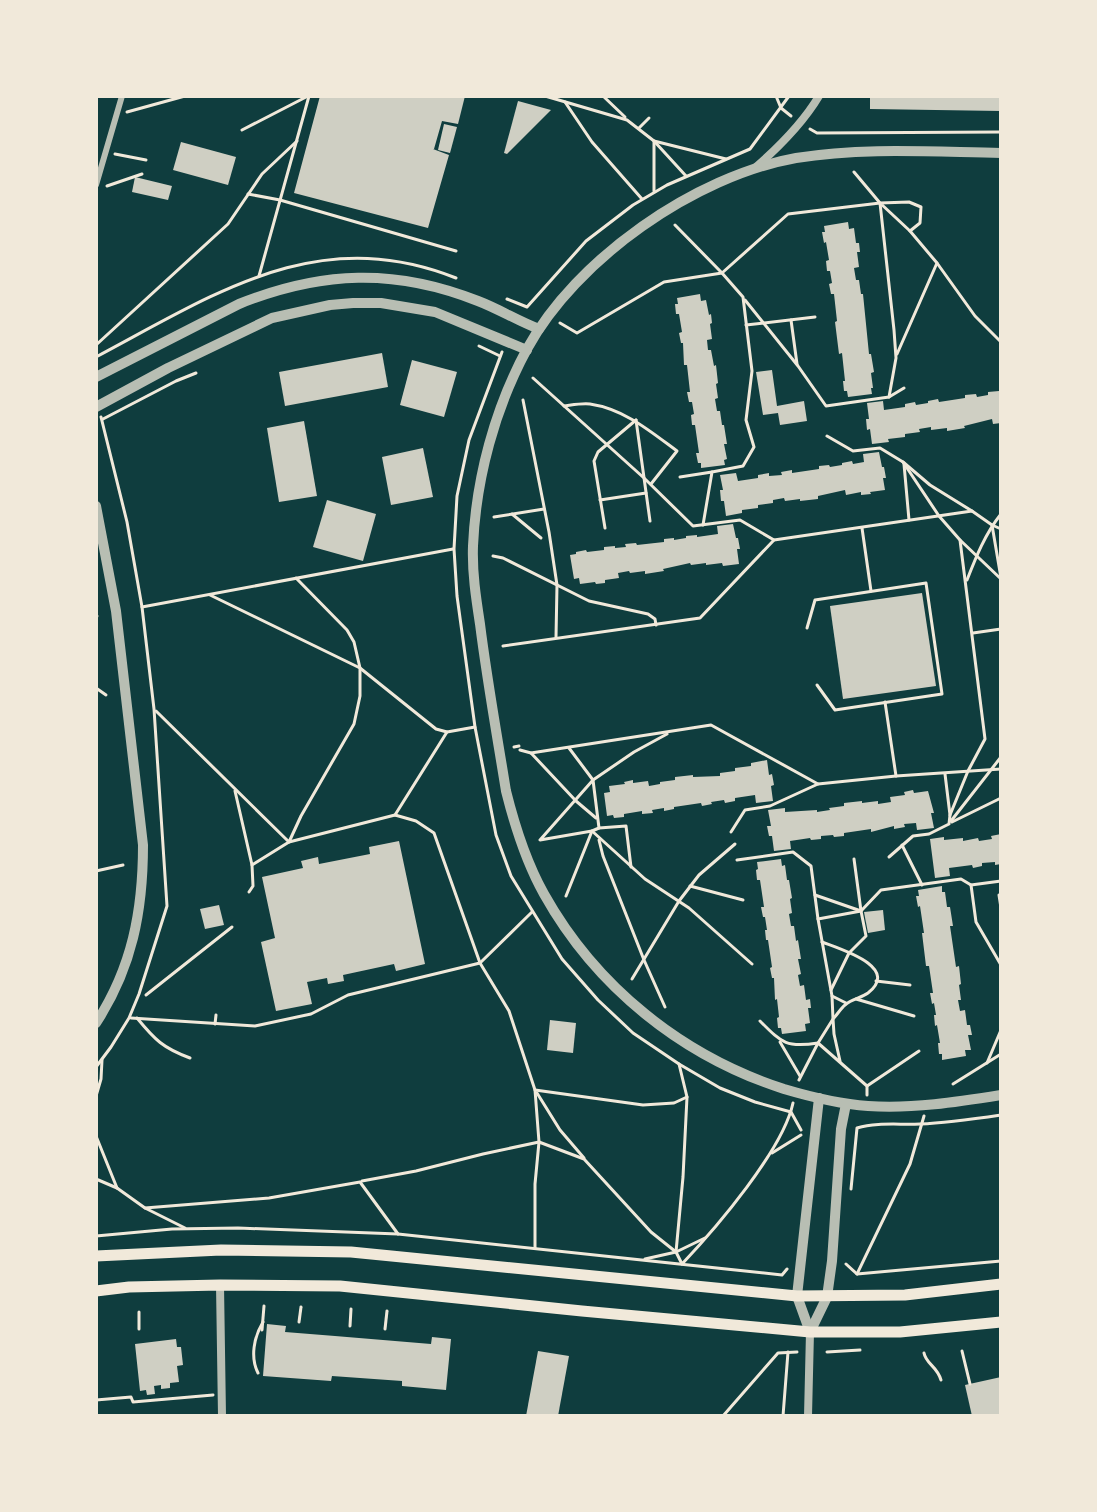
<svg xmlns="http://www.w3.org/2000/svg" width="1097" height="1512" font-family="Montserrat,sans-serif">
	<rect width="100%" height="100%" fill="#0f3d3e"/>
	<g fill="#cfcfc3">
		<path d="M320 96H465L458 124 442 121 434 149H433L449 155 428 228 294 193Z"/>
		<path d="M870 96H1001V111L870 109Z"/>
		<path d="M518 101 551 110 507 154 504 153Z"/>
		<path d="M444 124 457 127 450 153 438 150Z"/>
		<path d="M181 142 236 157 228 185 173 170Z"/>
		<path d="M135 177 172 186 168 200 132 192Z"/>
		<path d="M848 222 849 229 854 228 856 243H859L860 252H857L859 267 854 268 856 280H859L861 294H863L869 354H871L874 372 871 373 873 388H871L872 394 848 397 847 391H844L843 381H845L842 353 839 354 835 322 837 321 834 294H831L829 284 832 283 830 271H827L826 261 829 260 826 242 824 243 822 232H825L824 226Z"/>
		<path d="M700 294 701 301 706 300 709 315 711 314 712 323 710 324 712 339 707 340 708 350H711L714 366 716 365 718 383 716 384 718 398 715 399 717 411H720L722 425H724L727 444H724L727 459 724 460 725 465 701 468V463H698L696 453H699L695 425H692L691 415 694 414 692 402H689L687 392H690L687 365H684L683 343H681L679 333 682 332 679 314H676L675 304H678L677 298Z"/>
		<path d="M382 353 388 387 285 406 279 372Z"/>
		<path d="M412 360 457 372 444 417 400 405Z"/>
		<path d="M772 370 777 406 804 401 807 421 780 425 778 413 763 415 756 372Z"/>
		<path d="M999 391V393H1001V423L993 424 992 419 964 426 965 428 947 431V428L931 430V427L919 429 920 432 905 434V437L888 439 889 442 872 444 870 429 867 430 866 419H869L867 403 883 401 884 410 905 407V404L915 402 916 405 928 403V401L938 399 939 402 965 398V395L976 394 977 397 988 395V392Z"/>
		<path d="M304 421 317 496 279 502 267 428Z"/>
		<path d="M423 448 433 497 391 505 382 457Z"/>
		<path d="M879 452 882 467H884L886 478H883L885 490 870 492 871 494 861 495V492L846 495 845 490 818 496V499L800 501V499L785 501 784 498 773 500V503L758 505V508L742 510V513L726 516 724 501H721L720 490H723L720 475 736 473 738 481 758 478V475L769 473V476L782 475 781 472 792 470V473L819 469V466L829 465 830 467 842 465V463L852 461 853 464 864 462 863 454Z"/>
		<path d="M327 500 376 514 363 561 313 547Z"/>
		<path d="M733 524 736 538H738L740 549H737L739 564 723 566 722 563 706 565V563L691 565 690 563 663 569 664 571 645 574V571L630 573 629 571 618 573 619 578 605 580V583L596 584 595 582 580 584 579 578 574 579 570 555 576 554V552L586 550 587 552 604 550V547L615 546V548L626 547 625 544 636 543 637 545 664 542V539L674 538V540L686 538V536L697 535V537L718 534 717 526Z"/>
		<path d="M922 593 936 686 843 699 830 606Z"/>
		<path d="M767 760 769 775 772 774 774 785 771 786 773 801 756 803 755 795 735 798V801L725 803 724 800 711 802 712 804 702 806 701 803 674 807V809L664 811V808L652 810 653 813 642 814V811L624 814V817L614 818 613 815 607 816 604 793 610 792 609 786 625 784 624 782 633 780V783L648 781 649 786 660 784V782L675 780V777L693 775V777L720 776V773L735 771V768L751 766V763Z"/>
		<path d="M913 790 914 793 928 791 934 813H931L934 828 917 830 916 823 904 824 905 827 894 829V826L871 832V829L844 833V836L834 837 833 835 821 836V839L811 840 810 838 790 841 791 849 774 851 772 836H769L767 826H771L768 810 785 808V812L817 810V812L830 810 829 808 844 806V803L862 801V803L878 801V804L891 802 890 797 905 795 904 792Z"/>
		<path d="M1001 834V864L995 865V862L982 863V866L973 868 972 865 949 868 950 876 935 878 930 839 944 837V840L963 838V841L978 838 979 841 992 839 991 836Z"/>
		<path d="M399 841 425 964 396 971 394 964 343 975 344 981 328 984 327 978 307 982 312 1004 276 1011 261 942 275 938 262 877 303 868 301 861 318 857 319 864 370 854 369 847Z"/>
		<path d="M781 859 782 866 785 865 787 880H789L792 898 790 899 792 913 789 914 791 926H794L796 941 798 940 801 959H798L801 974 798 975 800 986 804 985 806 1000 810 999 811 1008H808L810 1023 805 1024 806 1031 782 1034 781 1028H778L777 1018 779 1017 777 999 775 1000 774 978H772L770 968 772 967 768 940H766L765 930H767L765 917H763L761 907H764L760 880H757L756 870 758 869 757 862Z"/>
		<path d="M942 886V892H945L947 907H950L953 926H950L956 967 959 966 961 984 959 985 961 1000H958L960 1011 965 1010 967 1025H970L972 1035H968L971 1050H965L966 1056 942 1060V1054H939L938 1043H940L937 1025 935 1026 934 1015H936L934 1003 932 1004 930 993H933L929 966H926L922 933H924L920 906 918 907 916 896H919L918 890Z"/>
		<path d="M219 905 224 925 205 929 200 909Z"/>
		<path d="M883 910 885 930 868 933 864 912Z"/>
		<path d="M550 1020 576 1023 573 1053 547 1050Z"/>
		<path d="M267 1324 286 1326 285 1332 335 1336 431 1344 432 1337 451 1339 446 1390 402 1386V1381L332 1376 331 1381 263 1376Z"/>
		<path d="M176 1339 177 1347H181L183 1365 177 1366 179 1382 170 1383V1388L161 1389V1385L154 1386 155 1394 147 1395 146 1390 140 1391 135 1344Z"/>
		<path d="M538 1351 569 1356 558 1416H526Z"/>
		<path d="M1001 1377V1416H972L965 1385Z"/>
	</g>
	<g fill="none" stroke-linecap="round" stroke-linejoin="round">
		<g stroke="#f1e9da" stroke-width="3">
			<path d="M545 96 627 120 654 141 686 176"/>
			<path d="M603 96 625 117"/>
			<path d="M776 96 781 108 791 116"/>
			<path d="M565 102 592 142 642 199"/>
			<path d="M127 112 185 96"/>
			<path d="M639 128 649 118"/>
			<path d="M810 129 817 133 1001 132"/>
			<path d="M242 130 308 96"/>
			<path d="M115 154 146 160"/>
			<path d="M854 172 880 203 894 330 896 358 889 397"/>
			<path d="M107 186 142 174"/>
			<path d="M654 191V141L726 159"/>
			<path d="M248 194 280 200 456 251"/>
			<path d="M675 225 722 273 743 297 752 371 746 420 754 447 743 466 712 472 703 525"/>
			<path d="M910 231 937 263 975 316 1001 342"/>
			<path d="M259 276 309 96"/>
			<path d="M507 299 527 307 586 241 633 205 667 185 750 149 789 96"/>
			<path d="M745 300 798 366 826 406 889 397 904 388"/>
			<path d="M791 320 797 364"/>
			<path d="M560 323 577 333 664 282 722 273 788 214 880 203 909 202 921 207 920 223 910 231 880 203"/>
			<path d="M746 325 815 317"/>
			<path d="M96 345 228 224 262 174 297 141"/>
			<path d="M479 346 500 356"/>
			<path d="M502 352 469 440 457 496 454 549 457 596 475 727 496 835 511 876 562 959 598 1000 633 1033 679 1064 720 1088 755 1102 791 1112 801 1130"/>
			<path d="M897 354 937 263"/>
			<path d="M96 357C215 294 317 223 456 278"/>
			<path d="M533 378 644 478 693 526 740 520 774 540"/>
			<path d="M523 400 549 532 557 585 556 637"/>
			<path d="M564 406C572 405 582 403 590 404 624 409 650 431 677 451L651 484"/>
			<path d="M103 419 176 381 196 373"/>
			<path d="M636 420 650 521"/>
			<path d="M827 436 853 451 880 448 903 462 930 485 972 511"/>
			<path d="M903 462 939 516 960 540 985 739 968 771 950 815"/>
			<path d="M904 464 909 520"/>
			<path d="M680 477 712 472"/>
			<path d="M600 500 646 493"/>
			<path d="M512 514 541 538"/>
			<path d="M494 517 544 509"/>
			<path d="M605 528 594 461 598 452 636 420"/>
			<path d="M862 528 871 591"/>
			<path d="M1001 529 992 525 1001 578"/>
			<path d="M960 540 1001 579"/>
			<path d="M493 556 503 558 589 601 648 614 655 619 656 625"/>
			<path d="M967 580C976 557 985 534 1001 514"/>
			<path d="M210 595 360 668 436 729 447 732 475 727"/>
			<path d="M142 607 453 549"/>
			<path d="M96 616H97"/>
			<path d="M807 628 815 600 926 583 942 694 835 710 817 685"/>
			<path d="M973 633 1001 629"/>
			<path d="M503 646 700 618 774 540 972 511 992 525"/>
			<path d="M96 688 106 695"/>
			<path d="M885 702 896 776"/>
			<path d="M156 711 289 842 301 816 354 724 360 696V668L354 642 347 630 296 578"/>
			<path d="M667 734 634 752 593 780 540 840 592 831 645 879 689 908 752 964"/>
			<path d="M514 747 519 746"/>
			<path d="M520 750 531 753 711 725 818 784 896 776 1001 769"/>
			<path d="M531 753 576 801 596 818"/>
			<path d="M235 791 252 865"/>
			<path d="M395 815 416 821 434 833 480 963 509 1011 535 1090 539 1142 535 1184V1248"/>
			<path d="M951 821 1001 757"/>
			<path d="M952 822 1001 798"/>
			<path d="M599 828 626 826 631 867"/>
			<path d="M731 832 745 810 770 806 818 784"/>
			<path d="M599 840 603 856 644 960 665 1007"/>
			<path d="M902 845 922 885"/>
			<path d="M889 857 913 836 929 834 949 824 950 815 945 774"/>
			<path d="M854 859 861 911"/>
			<path d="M737 860 793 852 811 866 818 919 832 996 833 1019 818 1043 799 1080"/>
			<path d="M96 871 123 865"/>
			<path d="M971 885 1001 881"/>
			<path d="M690 886 743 900"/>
			<path d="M249 892 253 886 252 865 289 842 395 815 447 732"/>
			<path d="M815 895 861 911 866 936 849 953 831 990"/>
			<path d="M999 895 1001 908"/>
			<path d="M566 896 592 831 599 828 593 780 569 748"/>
			<path d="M818 919 861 911 881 890 961 879 971 885 976 922 1001 965"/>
			<path d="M822 942C840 949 901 967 868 993 861 998 852 999 845 1005 841 1008 837 1015 833 1019L834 1034 840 1061"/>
			<path d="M632 979 679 901 699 875 735 844"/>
			<path d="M876 981 910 985"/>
			<path d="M146 995 232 927"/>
			<path d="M832 996 846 1003"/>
			<path d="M856 999 914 1016"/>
			<path d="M131 1018 255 1026 311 1014 348 995 480 963 532 912"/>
			<path d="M137 1018C155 1040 163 1048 190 1058"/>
			<path d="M760 1021C782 1043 786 1048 818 1043L867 1086V1095"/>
			<path d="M215 1024 216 1015"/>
			<path d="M780 1042 800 1076"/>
			<path d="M987 1063 1001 1030"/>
			<path d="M679 1064 687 1097 683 1177 676 1252 682 1264C716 1228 783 1150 793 1103"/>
			<path d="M96 1067 111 1047 129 1018 139 994 167 906 154 709 142 607 127 522 101 417"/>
			<path d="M953 1084 1001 1054"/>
			<path d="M867 1086 919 1051"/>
			<path d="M535 1090 643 1105 674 1103 687 1097"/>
			<path d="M537 1093 560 1130 584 1158"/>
			<path d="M96 1096 101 1079 102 1060"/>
			<path d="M96 1136 117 1188 145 1208 269 1198 360 1182 398 1234"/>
			<path d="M772 1153 801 1135"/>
			<path d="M96 1179 117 1188"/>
			<path d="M362 1181 416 1171 483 1154 539 1142 584 1159 651 1232 676 1252"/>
			<path d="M851 1189 857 1128C877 1122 899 1125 920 1124 947 1123 974 1119 1001 1115"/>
			<path d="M145 1208 185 1228"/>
			<path d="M96 1236 172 1229 238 1228 398 1234 782 1275 787 1269"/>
			<path d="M645 1259 676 1252 705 1238"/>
			<path d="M846 1264 857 1274 1001 1261"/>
			<path d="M857 1274 910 1164 924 1116"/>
			<path d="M139 1312V1329"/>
			<path d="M299 1322 301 1307"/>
			<path d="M350 1326 351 1309"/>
			<path d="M385 1329 387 1311"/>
			<path d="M262 1330 264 1306"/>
			<path d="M962 1351 970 1384"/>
			<path d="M827 1352 860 1350"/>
			<path d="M924 1353C926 1364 937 1366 941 1380"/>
			<path d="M258 1373C250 1357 254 1337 263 1322"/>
			<path d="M96 1400 131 1397 133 1402 213 1395"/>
			<path d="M723 1416 778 1353 797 1352"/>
			<path d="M783 1416 788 1352"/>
		</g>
		<path stroke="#b8beb3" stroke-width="6" d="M96 185 122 96"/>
		<g stroke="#b8beb3" stroke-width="8">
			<path d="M756 167C780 146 803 123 819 96"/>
			<path d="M220 1285 222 1416"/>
			<path d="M808 1416 810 1332"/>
		</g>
		<g stroke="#b8beb3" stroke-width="10">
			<path d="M1001 153C933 152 863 147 796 158 695 176 576 259 527 349 495 408 476 478 473 546 472 572 476 598 480 624 487 680 497 735 506 791 515 827 526 862 544 894 596 987 682 1056 784 1089 811 1097 839 1104 868 1106 912 1109 957 1102 1001 1095"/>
			<path d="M96 377 239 304C321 271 395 268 478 301 499 309 518 321 539 329"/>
			<path d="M96 407 168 368 272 318 330 305 353 303H381L435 312 527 350"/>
			<path d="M96 506 116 611 143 845C143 911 132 968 96 1023"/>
			<path d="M810 1332 797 1296 819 1098"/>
			<path d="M810 1332 827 1297 832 1261 841 1129 846 1104"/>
		</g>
		<g stroke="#f1e9da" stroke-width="11">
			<path d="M96 1256 221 1250 351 1252 797 1296 905 1295 1001 1284"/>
			<path d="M96 1291 129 1287 220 1285 340 1286 582 1311 810 1332H900L1001 1322"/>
		</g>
	</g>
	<rect width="1097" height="1512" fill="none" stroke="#f1e9da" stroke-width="196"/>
</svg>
